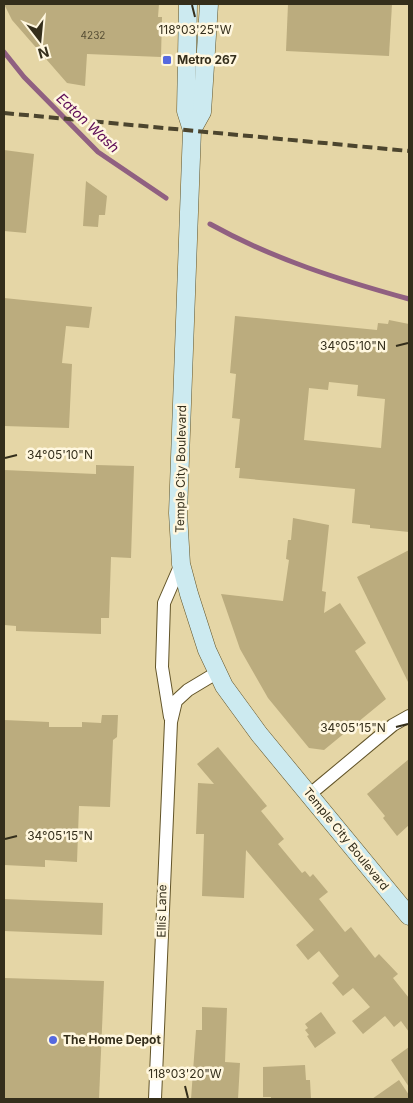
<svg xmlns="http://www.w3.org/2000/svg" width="413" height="1103" font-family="Inter,sans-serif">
	<rect width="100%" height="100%" fill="#e5d6a6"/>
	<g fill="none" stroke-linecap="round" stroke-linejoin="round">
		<g stroke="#906081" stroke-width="5">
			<path d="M4 52 24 77 98 152 166 198"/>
			<path d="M210 224C273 259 340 280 409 299"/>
		</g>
	</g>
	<g fill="#bbac7e" fill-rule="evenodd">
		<path d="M4 4H159L158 17H162L161 57 87 54 85 86 67 83 12 20Z"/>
		<path d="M288 4H392L389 56 286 51Z"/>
		<path d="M4 150 34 154 26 233 4 231Z"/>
		<path d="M86 181 107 196 105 215H99L98 227 83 226Z"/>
		<path d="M4 298 92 307 89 328 66 326 62 363 72 364 69 428 4 426Z"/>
		<path d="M235 316 377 330 378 323 388 324 389 320 409 324V532L370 528V525L352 523 355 489 239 478 240 468H235L240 419 232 418 236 374 230 373ZM329 382 358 385 357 396 385 399 381 448 304 440 309 388 328 390Z"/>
		<path d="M96 465 134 466 131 558 111 557 109 618H101V634L16 631V626L4 625V470L96 474Z"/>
		<path d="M293 518 329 525 322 591 326 592 324 613 340 603 366 643 355 651 386 699 324 750 309 748 268 698 240 649 221 594 283 601 289 560 286 559 288 540H291Z"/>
		<path d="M409 550V684L357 577Z"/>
		<path d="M102 715H118L117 737 113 740 110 807 79 806 77 862 45 860V867L4 865V720L49 722V727H82V722L101 723Z"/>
		<path d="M218 747 267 806 261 811 284 839 278 844 302 873 305 871 310 877 313 874 328 892 319 899 345 932 351 927 375 958 379 954 398 974 393 978 409 998V1032L401 1021 394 1027 385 1016 363 1034 352 1021 370 1007 353 988 343 996 332 983 339 976 319 951 308 960 296 945 314 930 246 850 244 898 202 896 204 834H196L198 783 214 784 197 764Z"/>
		<path d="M409 759V825L397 836 383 818 385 816 367 794Z"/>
		<path d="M4 899 103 903 102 935 4 931Z"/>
		<path d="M4 978 104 981 99 1099H4Z"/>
		<path d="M202 1007 227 1008 225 1062 240 1063 238 1099H191L196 1030H202Z"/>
		<path d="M321 1012 336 1033 315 1048 307 1036 309 1035 305 1030 308 1028 305 1024Z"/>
		<path d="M409 1047V1087L391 1060Z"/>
		<path d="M305 1065 306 1080H310L311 1099H271V1097H263V1067Z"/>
		<path d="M399 1080 409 1095V1099H372Z"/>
	</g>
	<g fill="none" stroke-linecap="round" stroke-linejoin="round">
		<defs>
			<g id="minor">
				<path d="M170 717 162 667 164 603 181 564"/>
				<path d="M309 795 393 725 409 716"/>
				<path d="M155 1099 171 722 176 701 188 690 218 672"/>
			</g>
			<g id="secondary">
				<path d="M188 4 186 111 192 130 178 513 181 564 189 594 207 650 224 686 259 734 409 916"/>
				<path d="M192 130 202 112 209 4"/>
			</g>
		</defs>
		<use href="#minor" stroke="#625428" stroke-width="14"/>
		<use href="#secondary" stroke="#625428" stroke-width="19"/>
		<use href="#minor" stroke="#fff" stroke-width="12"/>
		<use href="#secondary" stroke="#cceaf0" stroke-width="18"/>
		<path stroke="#4c452e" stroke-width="4" stroke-dasharray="10 5" stroke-linecap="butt" d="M4 113 409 151"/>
	</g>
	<path fill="none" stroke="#342e1b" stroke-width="2" d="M192 5 195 17M396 346 408 343M5 458 17 455M396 727 408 724M5 839 17 836M185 1086 188 1098"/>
	<g fill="#5669df" stroke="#fff7df" stroke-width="2">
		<rect x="162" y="55" width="10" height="10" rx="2.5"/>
		<circle cx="53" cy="1040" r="5"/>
	</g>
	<g text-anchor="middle" stroke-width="5" stroke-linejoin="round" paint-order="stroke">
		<g font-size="10" fill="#564e34">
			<text x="93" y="39">4232</text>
		</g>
		<g font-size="12" font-weight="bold" fill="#342e1b" stroke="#fff7df" text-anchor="start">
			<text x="177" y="64">Metro 267</text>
			<text x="63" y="1044">The Home Depot</text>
		</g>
		<g font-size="12" fill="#342e1b" stroke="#fff7df">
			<text transform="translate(181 469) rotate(-89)" y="4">Temple City Boulevard</text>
			<text transform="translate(346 839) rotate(51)" y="4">Temple City Boulevard</text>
			<text transform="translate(162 911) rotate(-89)" y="4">Ellis Lane</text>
		</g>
		<g font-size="14" font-style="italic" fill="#5e0b57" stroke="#fff7df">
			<text transform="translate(88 123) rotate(43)" y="5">Eaton Wash</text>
		</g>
	</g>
	<g font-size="12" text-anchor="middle" fill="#342e1b" stroke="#fff7df" stroke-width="5" stroke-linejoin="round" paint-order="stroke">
		<text x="195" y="34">118°03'25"W</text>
		<text x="353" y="350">34°05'10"N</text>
		<text x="60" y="459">34°05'10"N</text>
		<text x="353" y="732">34°05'15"N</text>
		<text x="60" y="840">34°05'15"N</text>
		<text x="185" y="1078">118°03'20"W</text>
	</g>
	<rect width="413" height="1103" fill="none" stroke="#342e1b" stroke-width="10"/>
	<g transform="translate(40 40) rotate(164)" stroke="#fff7df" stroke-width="4" paint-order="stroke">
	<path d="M0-4L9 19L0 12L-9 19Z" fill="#342e1b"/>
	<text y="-8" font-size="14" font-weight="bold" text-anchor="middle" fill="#342e1b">N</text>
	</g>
</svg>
